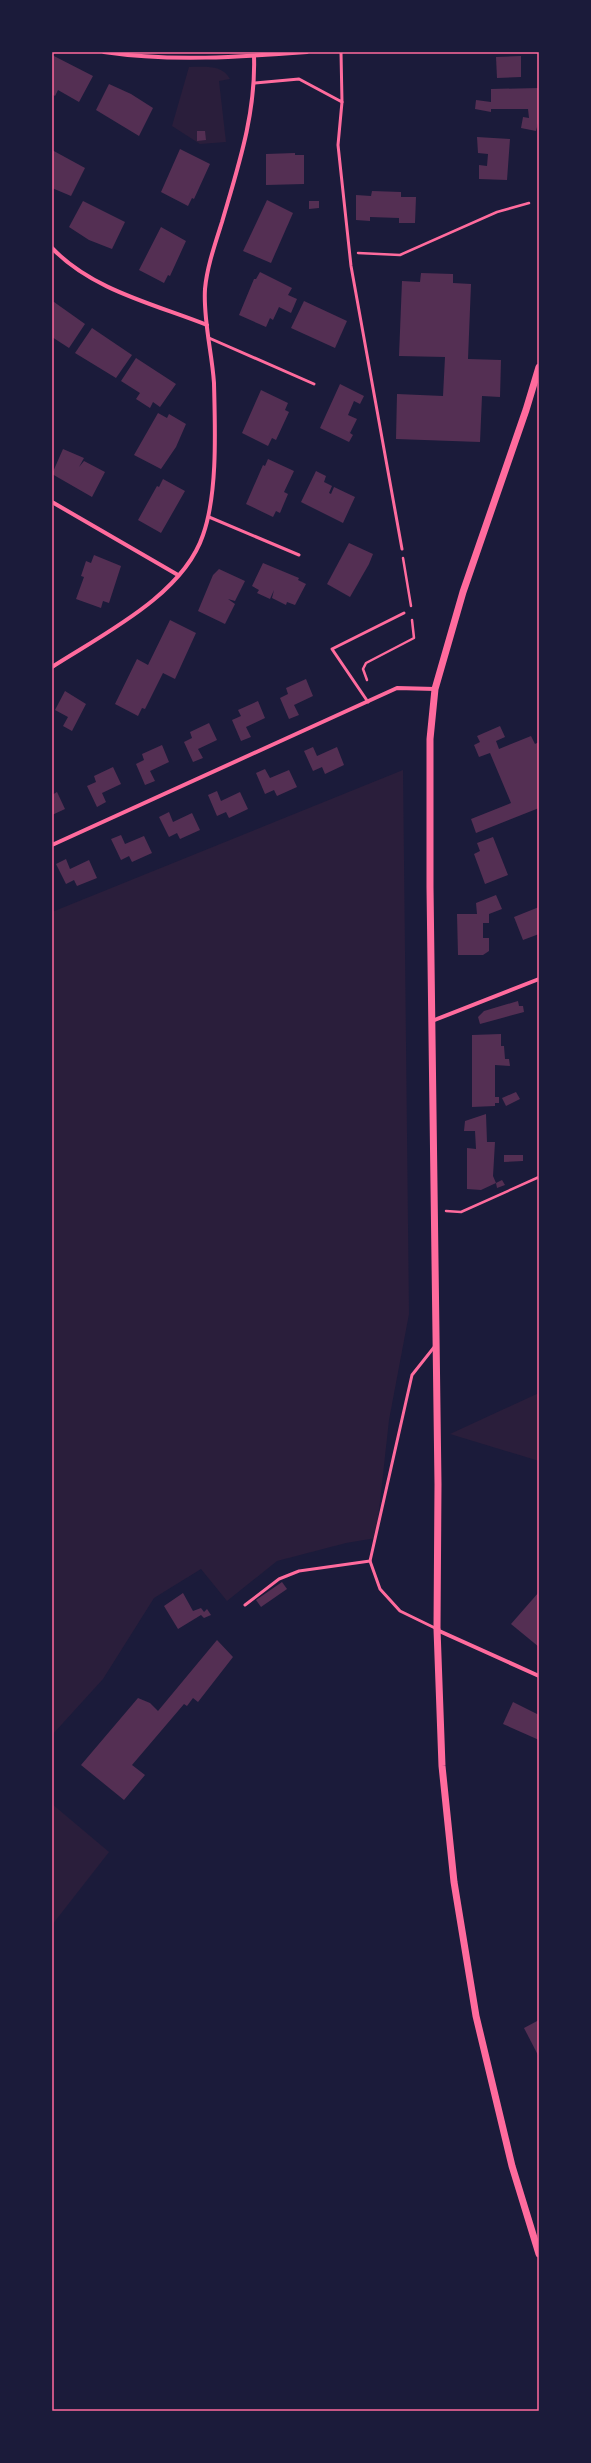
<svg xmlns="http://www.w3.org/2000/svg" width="591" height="2463" font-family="'Fira Sans Condensed',sans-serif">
	<rect width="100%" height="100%" fill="#1b1b3a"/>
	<g fill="#2a1e3b">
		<path d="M189 67C204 67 222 64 230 79L219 81 226 142 200 144 172 126Z"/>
		<path d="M403 770 409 1314 389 1420 376 1538 346 1543 277 1561 227 1601 201 1569 154 1598 103 1679 52 1735V912Z"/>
		<path d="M539 1393V1461L450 1434Z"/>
		<path d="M52 1804 109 1852 52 1925Z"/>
	</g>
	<g fill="#542f53">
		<path d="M52 55 93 76 79 102 58 90 55 96 52 94Z"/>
		<path d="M521 56V77L497 78 496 57Z"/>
		<path d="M109 84 131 94 153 108 139 136 96 110Z"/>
		<path d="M539 88V119L536 131 521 128 523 117 529 118 528 109H491V112L475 109 476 100 491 102V89Z"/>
		<path d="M197 131H205L206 140 197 141Z"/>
		<path d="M477 137 510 139 507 180 479 179V165L487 166 488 154 478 153Z"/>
		<path d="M180 149 210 164 194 199 192 198 188 206 161 192Z"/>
		<path d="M52 150 85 168 71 196 52 188Z"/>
		<path d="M295 153V155H304V184L266 185V154Z"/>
		<path d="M372 191 401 192V197H416L415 223H399V218L370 217V221L356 220V195L371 196Z"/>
		<path d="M267 200 293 213 271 263 243 251Z"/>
		<path d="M83 201 125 222 112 249 89 240 69 227Z"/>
		<path d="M309 201H319V208L309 209Z"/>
		<path d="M161 227 186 241 170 276 168 275 164 283 139 270Z"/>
		<path d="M260 272 292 288 288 295 297 299 291 313 279 307 273 320 270 318 266 327 239 315 254 279H256Z"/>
		<path d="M421 273 453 274V283L471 284 468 359 501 360 500 397 482 396 480 442 396 439 397 394 443 396 445 357 399 356 402 281 420 282Z"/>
		<path d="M304 301 347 321 335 348 291 328Z"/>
		<path d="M54 302 85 324 69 348 52 337V303Z"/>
		<path d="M92 328 132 355 116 378 75 353Z"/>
		<path d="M136 358 176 384 160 407 153 402 150 408 136 399 140 393 121 381Z"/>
		<path d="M340 384 364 396 360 404 354 401 348 415 357 419 350 433 353 435 349 442 320 428Z"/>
		<path d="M261 390 288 403 285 410 289 412 276 440 272 438 268 446 242 433Z"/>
		<path d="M158 413 167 418 169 414 186 424 176 447 161 469 134 455Z"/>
		<path d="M63 449 84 458 79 467 84 461 105 472 92 497 52 474Z"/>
		<path d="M268 459 294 471 284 492 288 494 280 513 276 511 273 517 246 504 263 465 265 466Z"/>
		<path d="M316 471 326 476 324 482 332 486 329 493 331 494 334 487 355 497 343 523 301 502Z"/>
		<path d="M163 479 185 491 161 533 138 520 157 486 159 487Z"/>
		<path d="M349 543 373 554 369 564 350 597 327 584Z"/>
		<path d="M94 555 121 566 109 603 103 601 101 608 76 599 84 577 81 576 86 561 91 563Z"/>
		<path d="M263 563 299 578 298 580 306 584 295 605 287 602 286 605 272 598 274 590 270 599 257 593 259 590 252 586Z"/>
		<path d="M219 569 245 581 235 601 228 599 235 604 225 624 198 611 213 575Z"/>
		<path d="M170 620 196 633 175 679 163 673 145 709 142 708 138 716 115 704 137 659 148 665Z"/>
		<path d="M306 679 313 696 294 705 299 715 289 719 280 698 288 694 286 688Z"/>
		<path d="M65 691 86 704 72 731 63 726 68 717 55 710Z"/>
		<path d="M258 701 265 718 246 727 251 737 241 741 232 720 241 716 238 710Z"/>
		<path d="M209 723 217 740 198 749 203 758 193 762 184 742 192 738 190 732Z"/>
		<path d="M500 726 505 737 496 741 499 749 531 736 535 744 539 742V808L476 833 471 819 511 803 490 753 479 757 474 745 480 742 477 736Z"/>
		<path d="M162 745 169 762 150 771 155 781 145 785 136 764 144 760 142 754Z"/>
		<path d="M313 747 317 756 337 747 344 765 325 774 322 767 313 771 304 751Z"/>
		<path d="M113 767 121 784 102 793 106 802 97 807 87 786 96 782 94 776Z"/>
		<path d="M265 769 270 778 289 770 297 787 277 796 274 790 265 794 256 773Z"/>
		<path d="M217 791 221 801 240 792 248 809 229 818 226 812 217 816 208 795Z"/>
		<path d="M57 792 65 809 52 815V795Z"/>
		<path d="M169 812 173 822 192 813 200 830 180 839 177 833 169 837 159 817Z"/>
		<path d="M121 835 125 844 144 836 152 853 132 862 129 856 121 860 111 839Z"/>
		<path d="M493 837 508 875 485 884 474 854 480 851 477 843Z"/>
		<path d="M66 859 70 869 89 860 97 878 77 886 74 880 66 884 56 864Z"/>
		<path d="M496 895 502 909 489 914V923H483V938H489V951L483 955H458L457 914H477L476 903Z"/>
		<path d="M539 907V934L523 940 514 917Z"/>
		<path d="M518 1001 519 1006H523L524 1012 480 1024 478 1017 484 1011Z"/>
		<path d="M501 1034V1046H504L505 1059H509L510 1066 495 1065V1097H499V1103H495V1106L472 1107V1035Z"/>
		<path d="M516 1092 520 1099 506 1106 502 1098Z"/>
		<path d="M486 1114 487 1142H495L493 1176 496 1183 481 1190 467 1189V1148L476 1149 475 1131H464L465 1121Z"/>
		<path d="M504 1155H523V1161L504 1162Z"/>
		<path d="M502 1180 505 1185 497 1188 496 1183Z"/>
		<path d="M282 1582 287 1589 261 1607 256 1600Z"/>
		<path d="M539 1592V1647L511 1624Z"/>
		<path d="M183 1593 193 1611 201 1608 204 1612 207 1609 211 1615 204 1618 201 1615 178 1629 164 1606Z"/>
		<path d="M217 1640 233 1657 198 1702 193 1698 187 1706 184 1704 132 1765 145 1775 124 1800 81 1765 138 1698 150 1703 158 1711Z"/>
		<path d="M513 1702 539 1715V1740L503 1724Z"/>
		<path d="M539 2020V2057L524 2028Z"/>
	</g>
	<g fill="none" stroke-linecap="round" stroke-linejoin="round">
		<g stroke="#ff6b9d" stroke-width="2.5">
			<path d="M358 253 400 255 497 212 529 203"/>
			<path d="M403 558 411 606"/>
			<path d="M367 680 363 669 366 663 414 638 412 620"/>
			<path d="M446 1211 461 1212 539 1177"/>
		</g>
		<g stroke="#ff6b9d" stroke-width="3">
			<path d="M255 83 299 79 342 102 341 52"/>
			<path d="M342 102 338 145 351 266 402 549"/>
			<path d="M209 338 314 384"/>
			<path d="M209 517 299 555"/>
			<path d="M368 702 332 649 404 613"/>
			<path d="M435 1346 412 1375 370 1561 380 1589 400 1611 437 1629"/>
			<path d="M245 1605 279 1579 299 1571 370 1561"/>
		</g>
		<g stroke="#ff6b9d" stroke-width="4">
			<path d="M104 52C171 62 240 57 307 52"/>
			<path d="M52 248C92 290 154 304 207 325"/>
			<path d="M52 502 178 575"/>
			<path d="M52 667C103 634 183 595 203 535 218 493 215 427 214 383 212 352 203 320 205 289 207 267 215 244 222 222 238 167 256 114 254 56"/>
			<path d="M52 845 397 688 435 689"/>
			<path d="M432 1021 539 979"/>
			<path d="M437 1630 539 1676"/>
		</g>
		<path stroke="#ff6b9d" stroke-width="7" d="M539 367 526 410 463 592 435 689 430 739V887L438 1484 437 1629 442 1766 454 1882 476 2016 512 2166 539 2254"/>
	</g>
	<rect width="591" height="2463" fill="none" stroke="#1b1b3a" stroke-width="106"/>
	<rect x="53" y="53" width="485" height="2357" fill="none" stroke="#ff6b9d" stroke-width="1.5"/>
</svg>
